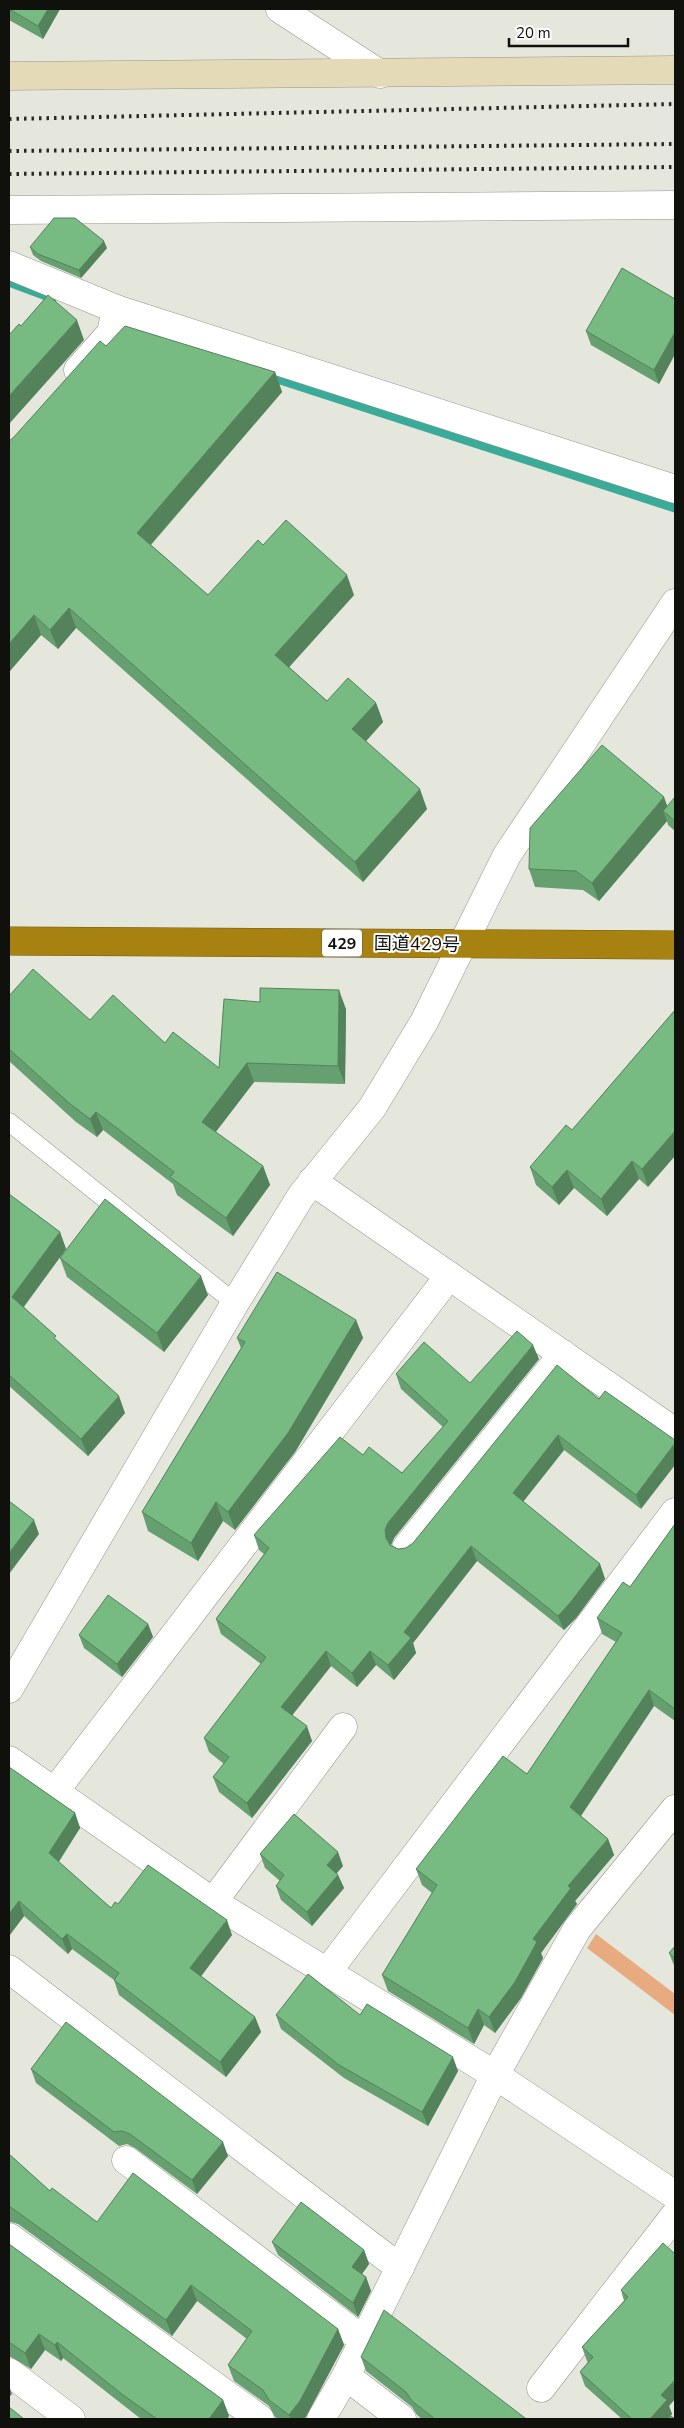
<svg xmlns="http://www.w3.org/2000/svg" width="684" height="2428" font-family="'Nunito Sans','Noto Sans JP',sans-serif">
	<rect width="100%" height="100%" fill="#e5e7dd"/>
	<path fill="#e8aa7f" d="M596 1934 675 1994V2015L587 1948Z"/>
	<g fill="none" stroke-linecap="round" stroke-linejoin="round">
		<g stroke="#3aab98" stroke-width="11">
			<path d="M9 281 52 297"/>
			<path d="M262 373 675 507"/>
		</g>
		<defs>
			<path id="lane" d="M9 1122 235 1303"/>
			<g id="street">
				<path d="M280 9 380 74"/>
				<path d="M9 210 675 205"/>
				<path d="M9 265 116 309 675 489"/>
				<path d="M78 370 111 333 116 309"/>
				<path d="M312 1181 675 1432"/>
				<path d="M406 1548 563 1354"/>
				<path d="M9 1689 235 1303 301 1196 372 1108 424 1022 507 855 675 603"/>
				<path d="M9 1760 213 1902 495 2075 675 2195"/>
				<path d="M55 1791 449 1276"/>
				<path d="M213 1902 343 1727"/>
				<path d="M9 1969 400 2268"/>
				<path d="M328 1971 675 1512"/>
				<path d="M126 2160 363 2340"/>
				<path d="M9 2237 260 2419"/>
				<path d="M9 2372 71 2419"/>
				<path d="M346 2376 402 2419"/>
				<path d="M541 2388 675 2215"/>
				<path d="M321 2419 346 2376 495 2075 577 1929 675 1809"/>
			</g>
			<path id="secondary" d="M9 76 675 70"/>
			<path id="highway" d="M9 941 675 945"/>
		</defs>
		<use href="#lane" stroke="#94968d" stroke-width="19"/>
		<use href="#street" stroke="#94968d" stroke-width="29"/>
		<use href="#secondary" stroke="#94968d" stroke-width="29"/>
		<use href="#highway" stroke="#735a0f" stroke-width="29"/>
		<use href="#lane" stroke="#fff" stroke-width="18"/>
		<use href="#street" stroke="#fff" stroke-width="28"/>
		<use href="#secondary" stroke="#e5dab7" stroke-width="28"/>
		<use href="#highway" stroke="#a88210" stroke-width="28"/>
		<g stroke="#282924" stroke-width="4" stroke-dasharray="2.5 5" stroke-linecap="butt">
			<path d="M9 119 675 104"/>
			<path d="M9 151 675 144"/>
			<path d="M9 174 675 167"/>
		</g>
	</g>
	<g fill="#66a070">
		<path d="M9 9H60L43 39 9 20Z"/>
		<path d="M30 247 107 248 81 278 41 261 33 255Z"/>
		<path d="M675 299V354L659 384 591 345 586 331Z"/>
		<path d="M106 346 275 372 282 392 151 545 208 595 263 545 354 595 289 667 327 701 376 703 383 722 366 741 427 809 363 882 76 628 58 649 41 635 9 672V441L13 438Z"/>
		<path d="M675 797V831L668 825 667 821 599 901 583 890 535 887 529 869 668 806Z"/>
		<path d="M9 996 90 1020 165 1043 219 1068 346 1009 345 1084 254 1082 215 1132 263 1166 270 1185 233 1236 177 1195 173 1184 103 1130 97 1137 76 1122 9 1061Z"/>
		<path d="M675 1010 648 1187 639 1179 607 1216 574 1188 559 1205 536 1185 530 1167 572 1130Z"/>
		<path d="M9 1194 60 1232 66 1249 24 1307 125 1413 88 1456 9 1386Z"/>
		<path d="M60 1258 208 1295 164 1352 67 1277Z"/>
		<path d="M356 1320 363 1338 295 1452 235 1530 223 1521 198 1561 148 1531 142 1512 241 1348 237 1338Z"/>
		<path d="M539 1359 394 1538 391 1545 398 1549 406 1548 413 1543 599 1399 605 1391 641 1509 564 1450 523 1502 600 1564 605 1579 576 1618 564 1630 477 1561 413 1643 416 1653 394 1680 376 1665 357 1687 331 1666 292 1715 312 1741 252 1818 219 1792 213 1777 224 1764 209 1752 204 1738 261 1664 221 1634 216 1619 264 1554 259 1550 254 1535 363 1455 402 1473 443 1427 401 1389 396 1374 470 1383Z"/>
		<path d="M675 1524V1721L654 1706 581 1816 608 1839 614 1855 575 1901 577 1904 541 1953 543 1958 521 1998 495 2033 484 2025 474 2044 388 1991 382 1975 432 1893 422 1885 416 1869 527 1774 616 1642 602 1634 597 1618 630 1587Z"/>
		<path d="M148 1624 153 1637 122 1677 84 1648 79 1635Z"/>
		<path d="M9 1767 75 1813 80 1828 59 1862 111 1908 118 1904 232 1935 201 1976 255 2017 261 2032 226 2077 119 1995 114 1980 72 1949 68 1954 24 1916 9 1936Z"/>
		<path d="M260 1854 343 1866 337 1873 344 1888 312 1926 281 1900 276 1886 280 1881 265 1868Z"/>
		<path d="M669 1953 675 1958V1968Z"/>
		<path d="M276 2015H360L458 2071 428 2126 344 2078 281 2029Z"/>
		<path d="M31 2069 228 2156 197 2194 135 2148 127 2144 119 2146 36 2083Z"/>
		<path d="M9 2154 50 2191 97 2222 338 2329 344 2345 304 2419H279L275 2417 269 2406 234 2381 228 2365 247 2339 197 2301 172 2336 18 2224 11 2222H9Z"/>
		<path d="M272 2242 364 2250 369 2264 362 2274 366 2277 371 2291 358 2317 278 2255Z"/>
		<path d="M9 2244 223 2400 229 2416 227 2419H141L63 2358 61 2361 45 2350 31 2369 11 2357H9Z"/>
		<path d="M675 2254V2399L669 2406 672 2414 668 2419H622L585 2386 580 2372 588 2362 587 2361 582 2347 624 2301 621 2290Z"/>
		<path d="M361 2357 527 2419H422L417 2415 412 2407 366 2371Z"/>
	</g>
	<g fill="#53825b">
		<path d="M48 9H60L43 39 38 26Z"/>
		<path d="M104 241 107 248 81 278 79 270Z"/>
		<path d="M77 320 84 340 9 424V396Z"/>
		<path d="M675 332V354L659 384 654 370Z"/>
		<path d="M275 372 282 392 144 552 137 533Z"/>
		<path d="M347 575 354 595 282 675 275 655Z"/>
		<path d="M69 608 76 628 58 649 50 630Z"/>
		<path d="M34 615 41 635 9 672V644Z"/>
		<path d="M376 703 383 722 359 749 352 729Z"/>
		<path d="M420 789 427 809 363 882 355 862Z"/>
		<path d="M664 797 671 816 663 811 667 821 599 901 592 883Z"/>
		<path d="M339 990 346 1009 345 1084 338 1066Z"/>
		<path d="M247 1063 254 1082 209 1141 202 1122Z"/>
		<path d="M96 1112 103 1130 97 1137 90 1119Z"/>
		<path d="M675 1131V1156L648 1187 642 1169Z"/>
		<path d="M632 1161 639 1179 607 1216 601 1199Z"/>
		<path d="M263 1166 270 1185 233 1236 226 1218Z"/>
		<path d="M567 1170 574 1188 559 1205 552 1187Z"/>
		<path d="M60 1232 66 1249 18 1314 12 1297Z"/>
		<path d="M201 1276 208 1295 164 1352 157 1333Z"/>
		<path d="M356 1320 363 1338 295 1452 235 1530 228 1512Z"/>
		<path d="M533 1345 539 1359 394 1538 391 1545 386 1538 385 1530 388 1523Z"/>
		<path d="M119 1396 125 1413 88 1456 81 1439Z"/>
		<path d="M558 1435 564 1450 518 1508 513 1493Z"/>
		<path d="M675 1443V1465L641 1509 636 1495Z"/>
		<path d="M216 1502 223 1521 198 1561 191 1543Z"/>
		<path d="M34 1520 39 1534 9 1574V1553Z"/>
		<path d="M471 1546 477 1561 413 1643 416 1653 394 1680 388 1665 404 1632Z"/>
		<path d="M600 1564 605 1579 576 1618 564 1630 558 1616Z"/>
		<path d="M148 1624 153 1637 122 1677 117 1664Z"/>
		<path d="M326 1651 331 1666 287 1722 281 1707Z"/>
		<path d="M370 1651 376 1665 357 1687 352 1673Z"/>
		<path d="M649 1690 654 1706 576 1823 570 1807Z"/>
		<path d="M307 1726 312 1741 252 1818 247 1803Z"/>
		<path d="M75 1813 80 1828 54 1868 49 1853Z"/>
		<path d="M608 1839 614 1855 575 1901 577 1904 541 1953 543 1958 521 1998 495 2033 489 2017 533 1939 568 1886Z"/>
		<path d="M338 1852 343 1866 332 1878 327 1865Z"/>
		<path d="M338 1875 344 1888 312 1926 307 1912Z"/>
		<path d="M19 1901 24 1916 9 1936V1914Z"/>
		<path d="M227 1920 232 1935 196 1983 190 1968Z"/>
		<path d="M67 1934 72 1949 68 1954 62 1939Z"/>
		<path d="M478 2009 484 2025 474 2044 468 2028Z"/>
		<path d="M255 2017 261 2032 226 2077 220 2062Z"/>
		<path d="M453 2057 458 2071 428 2126 422 2112Z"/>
		<path d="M223 2142 228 2156 197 2194 192 2180Z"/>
		<path d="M364 2250 369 2264 357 2281 352 2267Z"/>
		<path d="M366 2277 371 2291 358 2317 353 2303Z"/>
		<path d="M191 2285 197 2301 172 2336 166 2320Z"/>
		<path d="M338 2329 344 2345 306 2417 304 2419H291L289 2415Z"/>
		<path d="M39 2334 45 2350 31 2369 25 2353Z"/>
		<path d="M57 2342 63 2358 61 2361 55 2345Z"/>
		<path d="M675 2380V2399L669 2406 672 2414 668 2419H650L661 2395Z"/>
		<path d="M9 2386 12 2394 9 2397Z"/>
		<path d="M223 2400 229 2416 227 2419H209Z"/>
	</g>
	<g fill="#77ba82" stroke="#53825b">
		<path d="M9 9H48L38 26Z"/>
		<path d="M54 218H75L104 241 79 270 38 254 30 247Z"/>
		<path d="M622 268 675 299V332L654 370 586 331Z"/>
		<path d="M48 295 77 320 9 396V335L19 324 21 326Z"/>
		<path d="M125 326 275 372 137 533 208 595 258 540 263 545 286 520 347 575 275 655 327 701 348 678 376 703 352 729 420 789 355 862 69 608 50 630 34 615 9 644V441L13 438 100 341 106 346Z"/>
		<path d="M602 745 664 797 592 883 576 871 529 869 530 828Z"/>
		<path d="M675 797V821L663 811Z"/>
		<path d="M33 969 90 1020 113 995 165 1043 173 1032 219 1068 224 999 260 1002V988L339 990 338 1066 247 1063 202 1122 263 1166 226 1218 170 1177 174 1172 96 1112 90 1119 69 1103 9 1049V996Z"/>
		<path d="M675 1010V1131L642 1169 632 1161 601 1199 567 1170 552 1187 530 1167 566 1125 572 1130Z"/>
		<path d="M9 1194 60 1232 12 1297 56 1336 54 1338 119 1396 81 1439 9 1375Z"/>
		<path d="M105 1199 201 1276 157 1333 60 1258Z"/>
		<path d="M277 1272 356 1320 288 1433 228 1512 216 1502 191 1543 142 1512 245 1342 237 1338Z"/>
		<path d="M517 1331 533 1345 388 1523 385 1530 386 1538 390 1545 398 1549 406 1548 413 1543 557 1365 599 1399 605 1391 675 1440V1443L636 1495 558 1435 513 1493 600 1564 570 1603 558 1616 471 1546 404 1632 411 1638 388 1665 370 1651 352 1673 326 1651 281 1707 307 1726 247 1803 213 1777 229 1757 204 1738 266 1657 216 1619 269 1548 254 1535 340 1437 363 1455 369 1447 402 1473 448 1421 396 1374 424 1342 470 1383Z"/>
		<path d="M9 1501 34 1520 9 1553Z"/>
		<path d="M675 1524V1709L649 1690 570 1807 608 1839 568 1886 571 1888 533 1939 537 1942 515 1982 489 2017 478 2009 468 2028 382 1975 437 1885 416 1869 503 1756 527 1774 622 1633 597 1618 623 1582 630 1587Z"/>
		<path d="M108 1595 148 1624 117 1664 79 1635Z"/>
		<path d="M9 1767 75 1813 49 1853 111 1908 115 1902 118 1904 148 1865 227 1920 190 1968 255 2017 220 2062 114 1980 119 1973 67 1934 62 1939 19 1901 9 1914Z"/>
		<path d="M294 1814 338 1852 327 1865 338 1875 307 1912 276 1886 284 1875 260 1854Z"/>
		<path d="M675 1946V1958L669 1953Z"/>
		<path d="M308 1974 360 2015 367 2004 453 2057 422 2112 339 2065 276 2015Z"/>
		<path d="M66 2022 223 2142 192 2180 130 2134 122 2131 114 2132 31 2069Z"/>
		<path d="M9 2154 50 2191 52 2188 97 2222 133 2173 338 2329 300 2401 289 2415 269 2400 263 2390 228 2365 252 2331 191 2285 166 2320 12 2208 9 2207Z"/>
		<path d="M301 2202 364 2250 352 2267 366 2277 353 2303 272 2242Z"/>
		<path d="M663 2243 675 2254V2380L661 2395 667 2400 650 2419H632L580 2372 593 2357 582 2347 628 2297 621 2290Z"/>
		<path d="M9 2244 223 2400 209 2419H157L123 2395 57 2342 55 2345 39 2334 25 2353 9 2342Z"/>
		<path d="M384 2310 525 2418 527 2419H435L412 2401 406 2392 361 2357Z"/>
		<path d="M9 2407 24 2419H9Z"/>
		<path d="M671 2416 675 2419H669Z"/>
	</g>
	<g text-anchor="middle" stroke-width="4" stroke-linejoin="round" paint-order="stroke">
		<rect fill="#fff" stroke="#585856" stroke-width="1" x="322" y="929.5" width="40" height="27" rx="4"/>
		<g font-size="16" font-weight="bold" fill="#10110d">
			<text x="342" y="949">429</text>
		</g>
		<g font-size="18" fill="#10110d" stroke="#fff">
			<text transform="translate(417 944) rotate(1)" y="6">国道429号</text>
		</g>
	</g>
	<rect width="684" height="2428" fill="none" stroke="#10110d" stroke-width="20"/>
	<path d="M509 38v8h119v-8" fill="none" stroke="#10110d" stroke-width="2.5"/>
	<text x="516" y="38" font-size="15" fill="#10110d" stroke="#ffffff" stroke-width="4" paint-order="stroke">20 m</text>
</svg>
